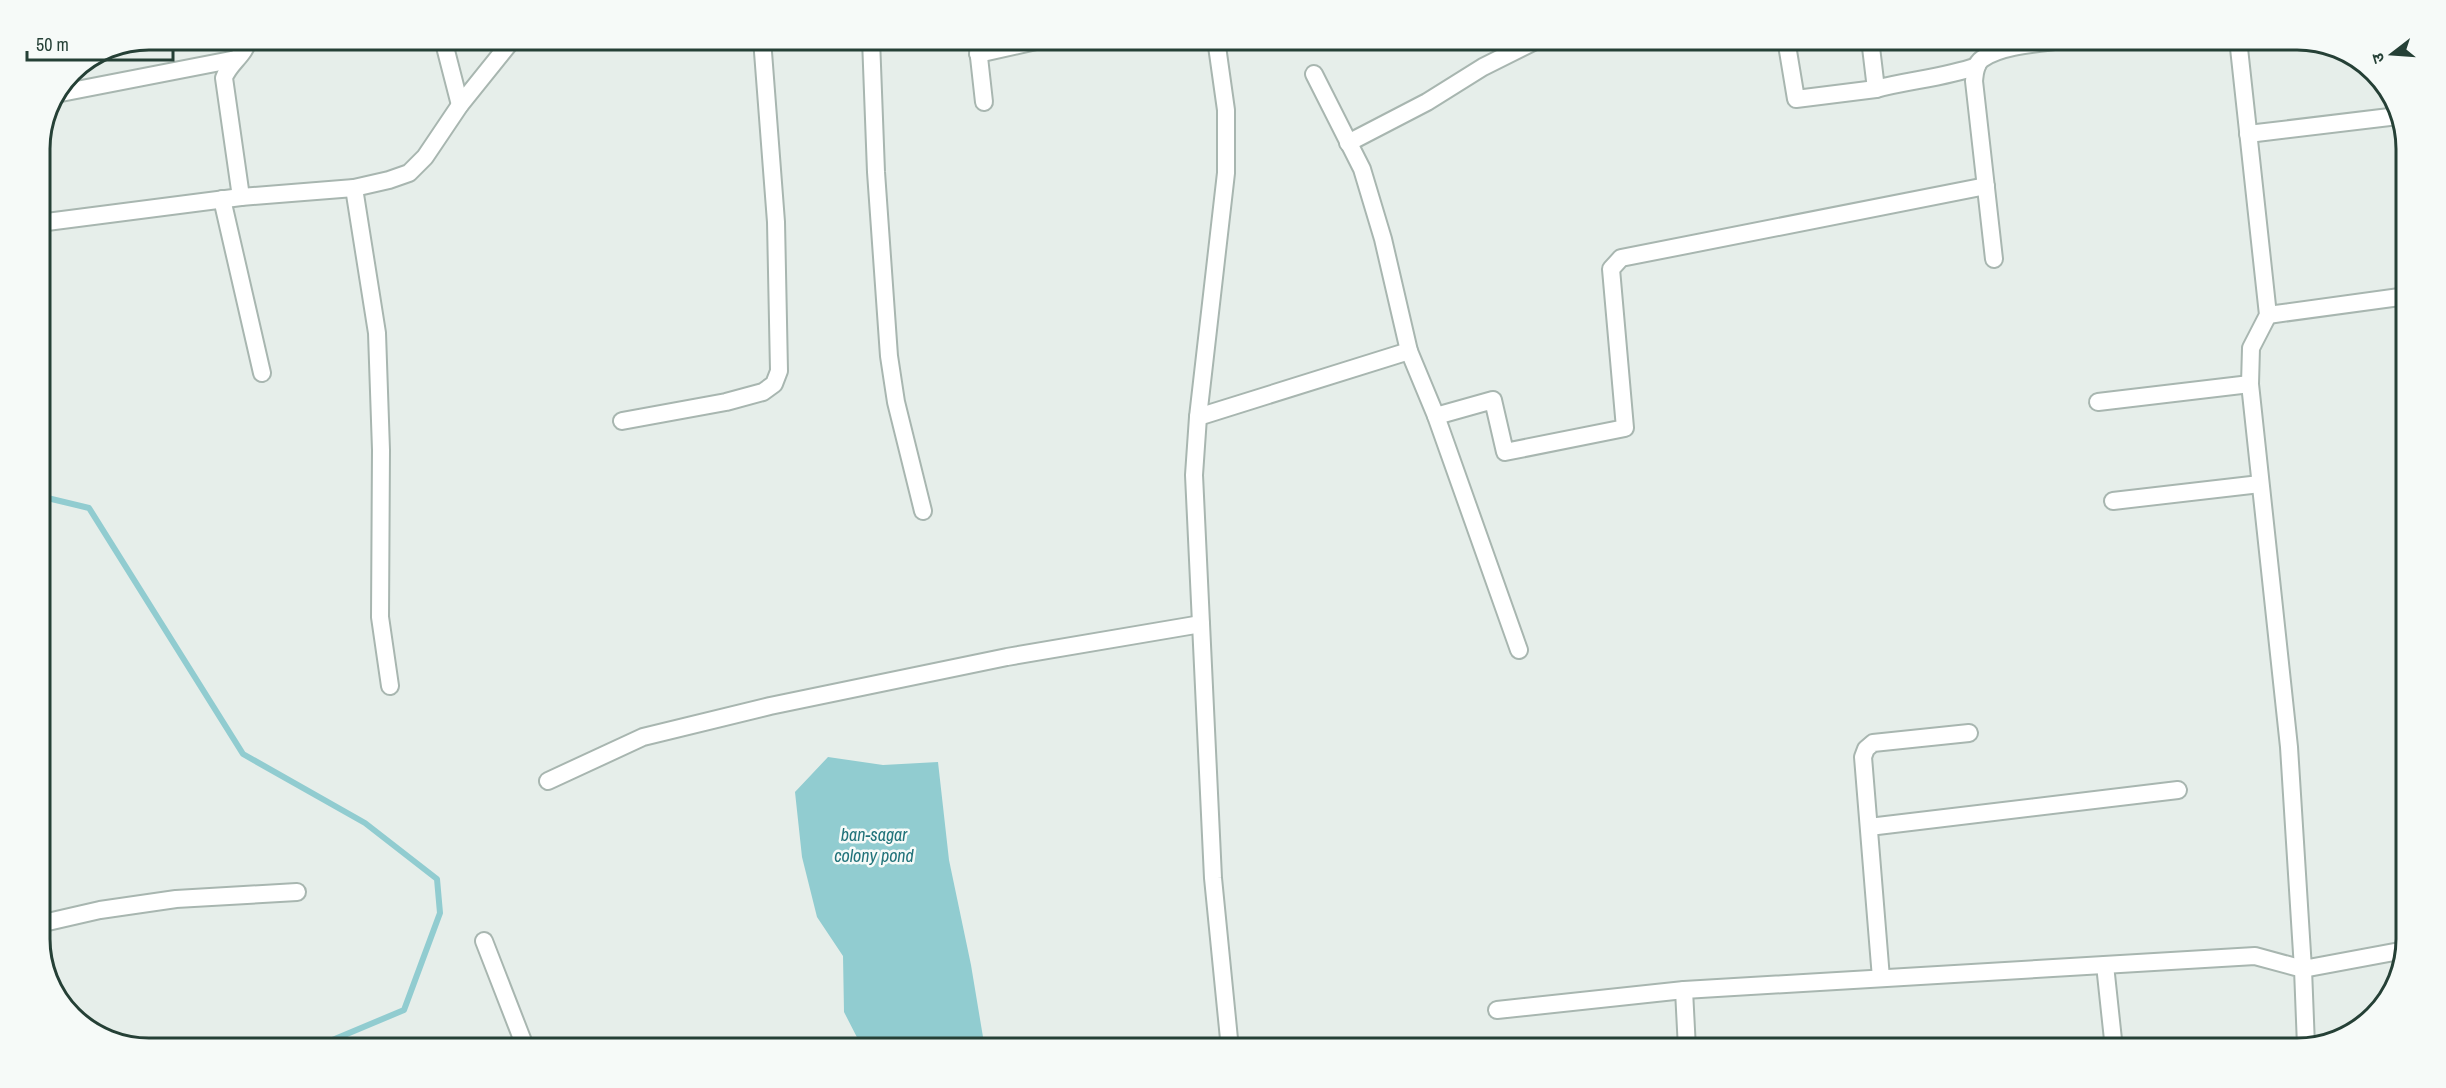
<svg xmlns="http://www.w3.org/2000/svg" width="2446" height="1088" font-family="'Archivo Narrow','Noto Sans Devanagari',sans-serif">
	<rect width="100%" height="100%" fill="#e6eeea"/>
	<path fill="#91ccd0" d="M828 757 883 765 938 762 949 860 971 965 985 1049H863L844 1012 843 956 817 917 802 857 795 792Z"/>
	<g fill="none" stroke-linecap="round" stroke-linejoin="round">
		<path stroke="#91ccd0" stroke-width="6" d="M39 496 89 508 243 754 365 823 437 879 440 913 404 1010 311 1049"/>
		<defs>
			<g id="street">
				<path d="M443 39 460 105"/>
				<path d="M871 39 876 172 889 356 896 402 923 511"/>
				<path d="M977 39 984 102"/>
				<path d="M1216 39 1226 110V173L1198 417 1194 475 1213 878 1230 1049"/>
				<path d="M1786 39 1796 99 1876 89"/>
				<path d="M1870 39 1876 89C1909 80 1944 78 1977 66"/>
				<path d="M2238 39 2268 315 2251 348 2250 384 2289 747 2303 969 2405 950"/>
				<path d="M978 54 1045 39"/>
				<path d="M1314 74 1362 169 1383 239 1409 351 1436 416 1519 650"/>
				<path d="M61 93 236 59"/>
				<path d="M2248 134 2398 116"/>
				<path d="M1348 143 1427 102 1483 67 1539 39"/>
				<path d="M354 188 377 333 381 450 380 617 390 686"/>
				<path d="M241 197 224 78C229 63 246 55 248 39"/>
				<path d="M222 199 262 373"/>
				<path d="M39 223 241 197 354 188 389 180 409 173 425 157 460 105 513 39"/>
				<path d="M1994 259 1974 81C1975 73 1975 64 1982 59 2003 44 2046 43 2071 39"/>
				<path d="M2268 315 2407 296"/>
				<path d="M2098 402 2250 384"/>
				<path d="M1436 416 1493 400 1505 452 1625 428 1611 269 1621 258 1986 186"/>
				<path d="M1198 417 1409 351"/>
				<path d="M622 421 726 402 763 392 774 384 779 371 776 222 762 39"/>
				<path d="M2113 501 2260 484"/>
				<path d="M548 781 643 737 770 706 1007 657 1201 624"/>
				<path d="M1869 827 2178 790"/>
				<path d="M39 924 100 910 176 899 297 892"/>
				<path d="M484 941 526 1049"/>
				<path d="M2105 965 2114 1049"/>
				<path d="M1881 978 1863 757 1866 749 1873 743 1969 733"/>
				<path d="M1684 990 1687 1049"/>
				<path d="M1497 1010 1684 990 2255 956 2303 969 2306 1046"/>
			</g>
		</defs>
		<use href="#street" stroke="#a8b6b0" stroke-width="20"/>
		<use href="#street" stroke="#fff" stroke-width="16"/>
	</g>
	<g text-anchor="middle" stroke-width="5" stroke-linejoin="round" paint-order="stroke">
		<g font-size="18" font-style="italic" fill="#21737a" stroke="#f6faf8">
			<text x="874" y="841">ban-sagar<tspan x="874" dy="21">colony pond</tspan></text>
		</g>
	</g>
	<path d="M0 0H2446V1088H0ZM149 50H2297A99 99 0 0 1 2396 149V939A99 99 0 0 1 2297 1038H149A99 99 0 0 1 50 939V149A99 99 0 0 1 149 50Z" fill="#f6faf8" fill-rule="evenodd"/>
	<path fill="none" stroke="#254036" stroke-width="3" d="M149 50H2297A99 99 0 0 1 2396 149V939A99 99 0 0 1 2297 1038H149A99 99 0 0 1 50 939V149A99 99 0 0 1 149 50Z"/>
	<g transform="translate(2392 54) rotate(253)" stroke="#f6faf8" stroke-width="4.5" paint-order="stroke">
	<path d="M0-4.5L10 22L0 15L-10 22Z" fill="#254036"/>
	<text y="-9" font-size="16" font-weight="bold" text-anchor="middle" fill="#254036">उ</text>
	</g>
	<path d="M27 51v9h146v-9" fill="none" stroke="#254036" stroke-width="3"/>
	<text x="36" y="51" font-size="18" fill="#254036" stroke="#f6faf8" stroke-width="4.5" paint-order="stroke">50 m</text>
</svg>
